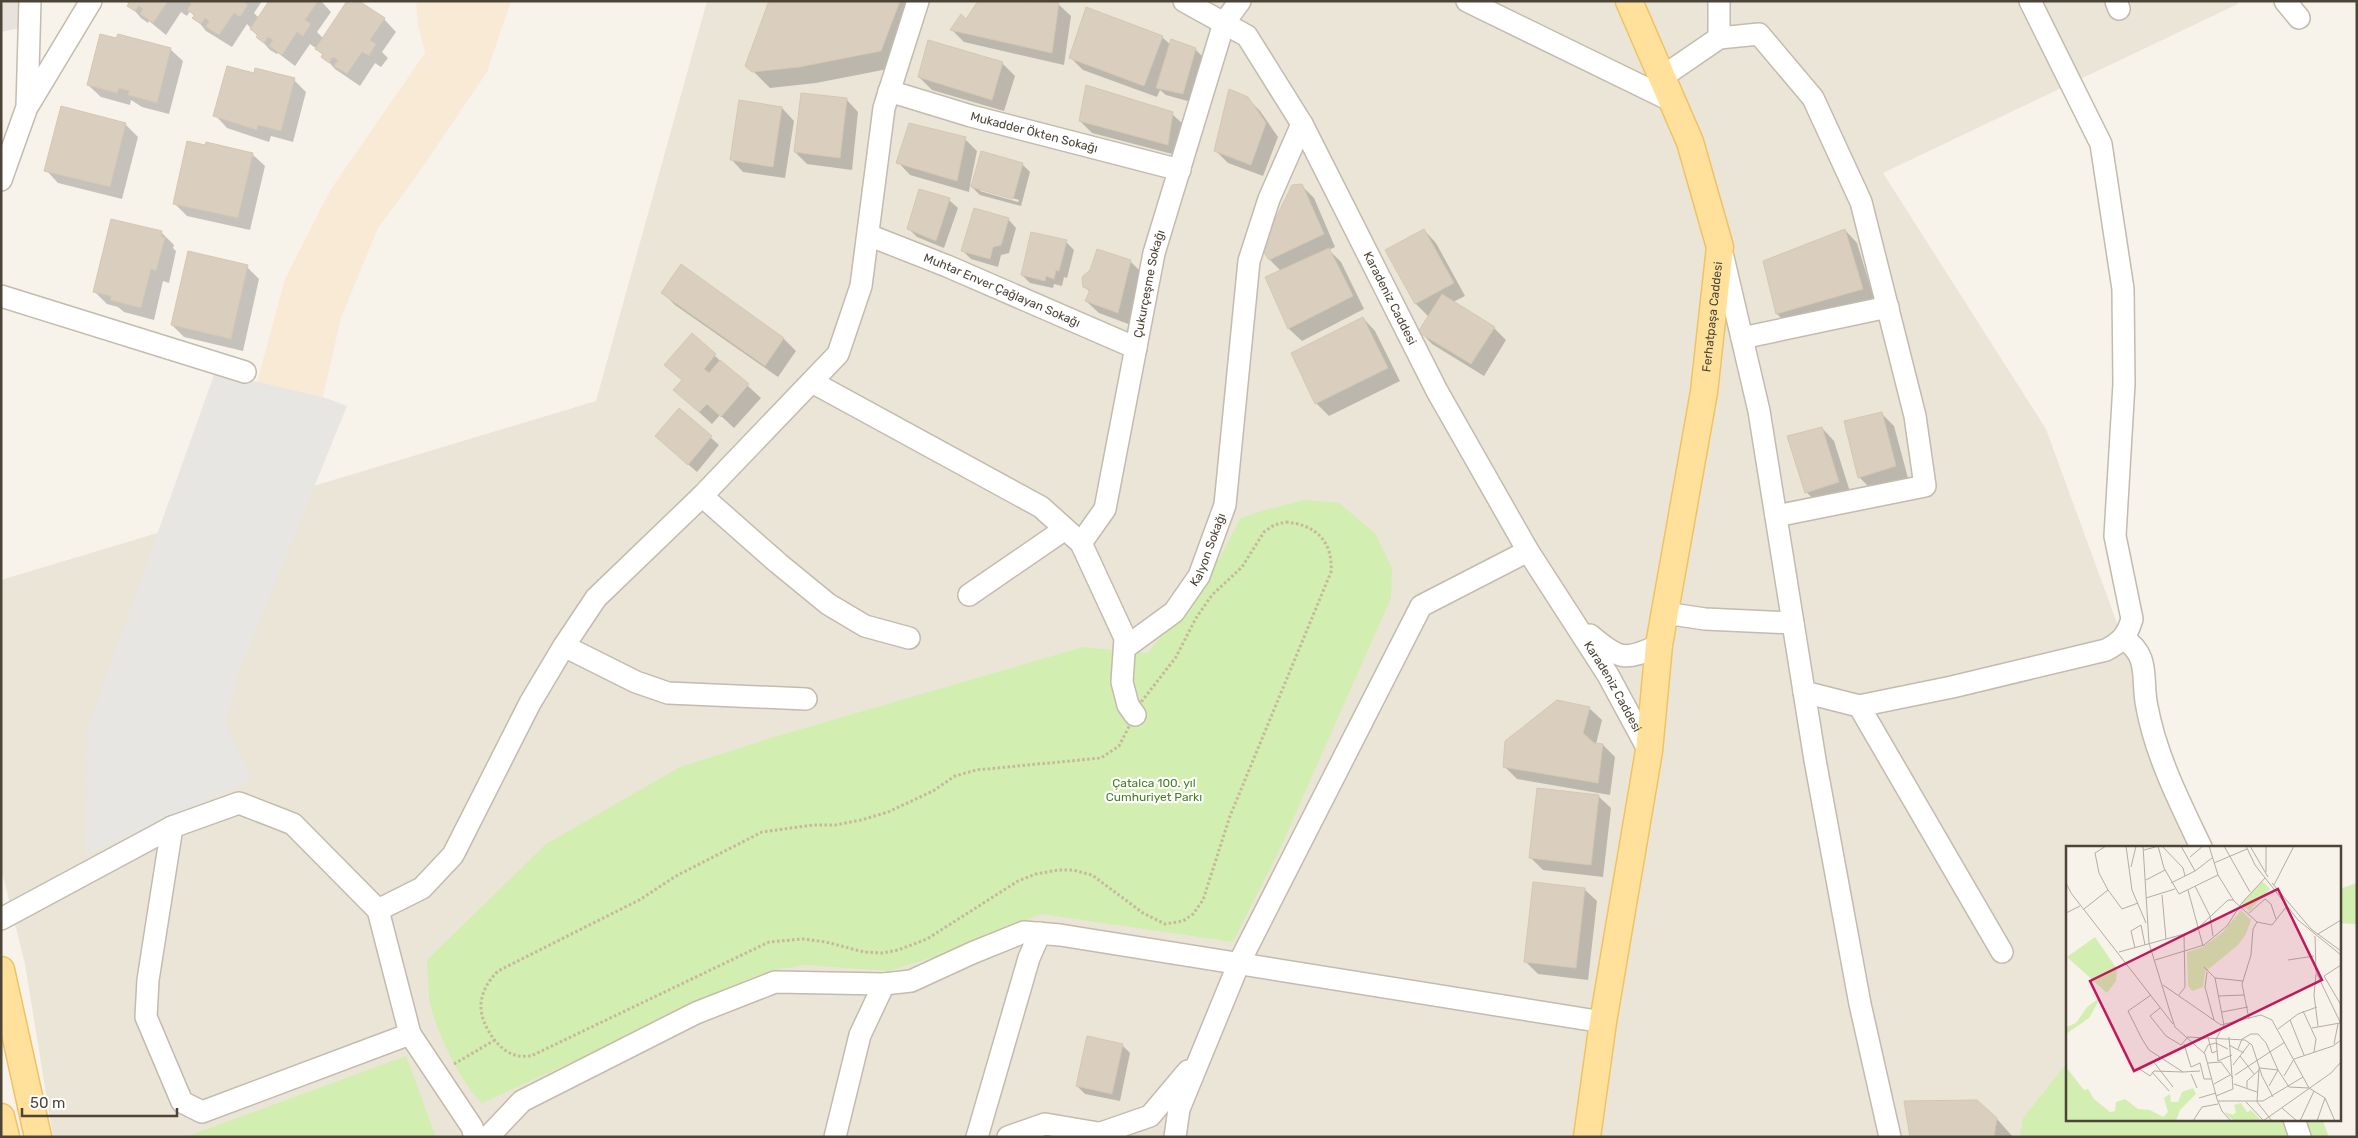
<svg xmlns="http://www.w3.org/2000/svg" width="2358" height="1138" font-family="Rubik,sans-serif">
	<rect width="100%" height="100%" fill="#f7f3eb"/>
	<path fill="#ebe5d8" d="M707 1H2239L2238 4 1883 173 2046 429 2174 779 2187 847H2067V1119L2245 1137H53L25 964 1 868V580L596 401Z"/>
	<path fill="#f9ead5" d="M416 1H511L487 72 418 174 378 228 341 318 323 397 257 382 285 279 331 189 425 53 418 25Z"/>
	<path fill="#e7e2dc" d="M1 1H19L20 28 1 32Z"/>
	<g fill="#d3eeb1">
		<path d="M1305 500 1339 503 1375 533 1392 568 1391 598 1279 851 1233 942 1042 914 946 953 889 971 806 965 774 970 482 1103C461 1083 434 1028 429 999 428 987 428 973 427 960L546 844 680 767 774 737 1083 647 1147 653 1202 589 1241 518 1265 510Z"/>
		<path d="M2357 883V924L2339 923V889Z"/>
		<path d="M406 1056 436 1137H185Z"/>
		<path d="M2067 1063V1119H2322L2329 1137H2020L2023 1118Z"/>
	</g>
	<path fill="#e8e6e2" d="M215 372 323 397 347 406 238 675 225 726 253 779 86 856 87 731Z"/>
	<g fill="#0003" fill-rule="evenodd">
		<path d="M126 1H189L192 4 194 1H262L254 13 259 18 270 1H321L331 12 317 32 324 39 384 19 396 32 382 52 388 58 381 67 375 63 360 86 335 69 317 49 310 44 295 66 278 53 277 54 270 50 247 24 232 47 206 31 190 11 187 16 181 12 166 35 149 21 148 23 141 18Z"/>
		<path d="M770 1H922L898 67 816 83 770 88 747 65Z"/>
		<path d="M979 1H1042L1058 4 1071 16 1064 65 964 42 952 30 967 21Z"/>
		<path d="M1087 8 1163 38 1171 45 1195 49 1203 57 1191 102 1166 95 1160 90 1157 97 1083 70 1070 57Z"/>
		<path d="M170 49 183 61 169 114 142 107 131 100 130 105 101 97 88 85Z"/>
		<path d="M1002 63 1015 76 1004 111 932 90 919 77Z"/>
		<path d="M255 74 294 80 306 92 293 142 271 136 269 142 227 128 215 115Z"/>
		<path d="M1247 98 1260 111 1278 137 1263 176 1228 163 1215 150Z"/>
		<path d="M846 99 858 112 852 170 807 164 795 152Z"/>
		<path d="M782 108 794 121 785 178 743 172 731 159Z"/>
		<path d="M1172 114 1185 126 1180 156 1092 133 1080 121Z"/>
		<path d="M125 124 138 137 122 199 58 183 46 170Z"/>
		<path d="M965 139 977 151 970 185 1022 164 1030 172 1021 206 980 195 970 185 969 192 910 175 898 162ZM980 188 1019 200 1018 202 980 191Z"/>
		<path d="M252 154 265 166 250 230 187 216 174 203Z"/>
		<path d="M1301 185 1314 198 1335 247 1329 250 1341 262 1364 309 1302 341 1289 329 1267 277 1281 271 1270 260Z"/>
		<path d="M949 200 958 208 944 248 917 237 909 229Z"/>
		<path d="M1008 219 1016 228 1009 253 1001 255 998 267 971 259 962 250Z"/>
		<path d="M1424 230 1436 243 1465 296 1453 302 1494 328 1506 340 1484 376 1432 344 1420 331 1429 317 1416 304Z"/>
		<path d="M1845 230 1857 243 1875 302 1790 326 1777 314 1764 261Z"/>
		<path d="M161 232 174 245 173 248 176 251 169 283 163 281 154 320 124 312 118 307 107 304 95 292Z"/>
		<path d="M1066 242 1074 250 1067 278 1064 277 1062 286 1054 284 1053 288 1030 283 1022 275Z"/>
		<path d="M1098 251 1131 262 1143 274 1131 325 1099 313 1086 301 1090 292 1084 286Z"/>
		<path d="M681 266 784 339 796 351 778 377 675 305 662 292Z"/>
		<path d="M247 267 259 279 243 351 184 337 172 325Z"/>
		<path d="M1363 318 1375 331 1400 381 1329 416 1316 403 1292 353Z"/>
		<path d="M692 335 761 398 734 428 720 415 712 424 688 402 683 381 666 365Z"/>
		<path d="M680 410 719 445 697 472 665 444Z"/>
		<path d="M1882 414 1894 426 1908 478 1872 490 1859 477Z"/>
		<path d="M1822 428 1834 441 1851 495 1819 504 1806 492Z"/>
		<path d="M1589 708 1602 720 1596 744 1603 745 1615 757 1610 795 1517 779 1504 766Z"/>
		<path d="M1598 796 1611 808 1603 877 1543 870 1531 858Z"/>
		<path d="M1584 889 1597 901 1588 980 1538 974 1526 962Z"/>
		<path d="M1122 1045 1130 1053 1120 1101 1085 1094 1077 1086Z"/>
		<path d="M1997 1119 2013 1137H1911Z"/>
	</g>
	<g fill="#dacfbf" stroke="#d5c7b1">
		<path d="M126 1H168L153 23 140 14 143 9 139 6 135 11 127 6 129 3Z"/>
		<path d="M193 1H242L248 5 240 17 234 13 219 35 206 27 209 21 205 18 201 24 192 18 195 15 187 10Z"/>
		<path d="M269 1H318L305 20 311 24 303 36 297 32 282 55 269 46 273 40 268 37 264 43 256 37 258 35 250 29Z"/>
		<path d="M347 1 352 4 354 1H359L385 18 370 40 376 44 369 56 362 52 347 74 334 66 338 60 333 57 329 63 321 57 323 54 315 49Z"/>
		<path d="M769 1H900L881 51 799 67 752 72 745 66Z"/>
		<path d="M978 1 1059 2 1052 53 950 30 961 14 966 19Z"/>
		<path d="M1086 7 1163 36 1144 86 1069 58Z"/>
		<path d="M100 34 116 38 118 34 171 48 157 103 128 95 129 91 119 88 117 93 87 85Z"/>
		<path d="M1171 39 1196 48 1183 94 1156 88Z"/>
		<path d="M928 40 1003 62 992 100 918 77Z"/>
		<path d="M227 66 254 73 255 68 295 78 281 131 258 125 257 130 213 116Z"/>
		<path d="M1086 85 1173 112 1168 145 1079 121Z"/>
		<path d="M1229 89 1248 97 1266 123 1251 165 1214 151Z"/>
		<path d="M801 93 847 98 840 158 794 152Z"/>
		<path d="M739 100 782 107 773 167 730 160Z"/>
		<path d="M61 106 126 123 110 187 44 171Z"/>
		<path d="M909 123 966 137 957 181 896 163Z"/>
		<path d="M187 141 205 145 206 142 253 153 238 218 173 204Z"/>
		<path d="M981 151 1023 163 1013 199 971 187Z"/>
		<path d="M1302 184 1324 234 1269 260 1261 248 1292 185Z"/>
		<path d="M919 189 950 198 936 241 907 229Z"/>
		<path d="M974 208 1009 218 1001 245 993 247 990 259 961 251Z"/>
		<path d="M111 219 162 231 161 236 165 238 156 271 151 269 141 308 110 300 111 296 93 292Z"/>
		<path d="M1424 229 1454 283 1415 304 1385 250Z"/>
		<path d="M1845 229 1863 289 1776 314 1763 261Z"/>
		<path d="M1031 232 1067 240 1059 271 1056 270 1054 279 1046 276 1045 281 1021 275Z"/>
		<path d="M1329 248 1353 296 1288 329 1265 277Z"/>
		<path d="M1097 249 1131 260 1118 313 1085 301 1090 290 1083 287 1082 277 1090 270Z"/>
		<path d="M188 251 248 265 231 339 171 325Z"/>
		<path d="M681 264 784 338 765 366 661 293Z"/>
		<path d="M1442 294 1495 327 1471 364 1418 332Z"/>
		<path d="M1363 317 1388 368 1315 404 1291 353Z"/>
		<path d="M692 333 716 354 704 369 709 373 720 360 749 384 721 417 707 404 699 412 673 390 682 380 664 365Z"/>
		<path d="M679 408 712 436 688 465 655 436Z"/>
		<path d="M1882 412 1896 466 1858 478 1844 421Z"/>
		<path d="M1822 427 1839 482 1805 493 1787 436Z"/>
		<path d="M1557 700 1590 707 1583 733 1594 743 1603 744 1598 783 1503 767 1505 741Z"/>
		<path d="M1537 788 1599 795 1591 865 1529 858Z"/>
		<path d="M1533 882 1585 888 1576 968 1524 962Z"/>
		<path d="M1087 1036 1123 1044 1112 1094 1076 1086Z"/>
		<path d="M1977 1100 1997 1118 1994 1137H1910L1904 1101Z"/>
	</g>
	<g fill="none" stroke-linecap="round" stroke-linejoin="round">
		<defs>
			<g id="minor">
				<path id="s1" d="M1184 1 1247 36 1302 124 1437 391 1528 551 1608 675 1649 751"/>
				<path d="M1467 1 1672 101"/>
				<path d="M1719 1V38"/>
				<path d="M2116 1 2119 9"/>
				<path d="M2285 1 2299 18"/>
				<path d="M1662 77 1719 38 1759 34 1813 98 1861 202 1915 416 1925 486 1776 516"/>
				<path id="s2" d="M889 91 971 116 1180 170"/>
				<path d="M29 104 91 1"/>
				<path d="M1 180 27 107 30 1"/>
				<path id="s3" d="M868 235 947 266 1136 348"/>
				<path d="M1723 257 1759 411 1815 760 1860 1004 1890 1137"/>
				<path d="M1 296 245 372"/>
				<path d="M1742 338 1888 307"/>
				<path d="M812 382 1041 507 1081 543 1125 638 1122 682 1128 705 1135 715"/>
				<path d="M702 496 778 563 828 604 865 626 909 638"/>
				<path id="s4" d="M1081 543 1105 509 1154 253 1224 23 1240 1"/>
				<path d="M969 595 1065 529"/>
				<path d="M1665 613 1705 619 1793 623"/>
				<path d="M1590 635C1619 659 1624 662 1659 645"/>
				<path d="M2124 639C2151 656 2141 680 2147 707 2156 756 2180 803 2201 847"/>
				<path d="M564 646 636 682 668 693 806 699"/>
				<path id="s5" d="M1126 647 1174 612 1199 576 1225 505 1249 261 1269 199 1302 124"/>
				<path d="M1804 692 1859 706 1952 687 2106 650C2121 642 2127 636 2132 619L2115 536 2124 384 2123 289 2101 144 2030 1"/>
				<path d="M1859 706 2002 952"/>
				<path d="M172 827 148 980 146 1017 182 1102 202 1112 410 1034"/>
				<path d="M378 910 422 888 453 855 530 703 564 646 596 598 702 496 838 354 861 286 884 108 918 1"/>
				<path d="M1 919 172 827 239 803 293 824 378 910 410 1034 472 1127 475 1137"/>
				<path d="M2294 1119 2300 1137"/>
				<path d="M1101 1133 1150 1116 1188 1071"/>
				<path d="M488 1137 522 1101 696 1013 775 982 884 984 911 981 972 953 1024 932 1060 935 1603 1022"/>
				<path d="M835 1137 860 1035 884 984"/>
				<path d="M977 1137 1029 958 1040 933"/>
				<path d="M1008 1137 1045 1124 1116 1136"/>
				<path d="M1175 1137 1179 1109 1239 963 1421 606 1528 551"/>
			</g>
			<g id="major">
				<path d="M1 970 38 1137"/>
				<path d="M1 1117 6 1137"/>
				<path id="s6" d="M1587 1137 1603 1022 1649 751 1659 645 1704 392 1720 247 1690 142 1629 1"/>
			</g>
		</defs>
		<use href="#minor" stroke="#c3bbac" stroke-width="24"/>
		<use href="#major" stroke="#f0c260" stroke-width="29"/>
		<g stroke="#c7b79c" stroke-width="3" stroke-dasharray="2.5 2.5" stroke-linecap="butt">
			<path d="M1286 522C1316 525 1333 541 1331 572L1230 816 1203 900 1193 914 1183 921 1165 924 1143 913 1092 875 1073 870H1058L1036 874 1018 881 927 939 898 950 882 953 864 952 826 942 803 939 769 942 531 1056C526 1056 520 1057 515 1055 498 1051 480 1023 481 1006 481 992 489 980 498 971L641 899 676 876 762 832 813 825H835L861 820 888 812 933 791 955 776 976 770 1101 758 1119 746 1142 701 1176 657 1196 618 1212 595 1242 567 1264 532 1274 525Z"/>
			<path d="M454 1064 495 1040"/>
		</g>
		<use href="#minor" stroke="#fff" stroke-width="21"/>
		<use href="#major" stroke="#ffe19c" stroke-width="26"/>
	</g>
	<g text-anchor="middle" stroke-width="4.5" stroke-linejoin="round" paint-order="stroke">
		<g font-size="12" fill="#4c4437" stroke="#fff">
			<text dy="4" stroke="none"><textPath href="#s2" startOffset="151">Mukadder Ökten Sokağı</textPath></text>
			<text dy="4" stroke="none"><textPath href="#s4" startOffset="271">Çukurçeşme Sokağı</textPath></text>
			<text dy="4" stroke="none"><textPath href="#s3" startOffset="145">Muhtar Enver Çağlayan Sokağı</textPath></text>
			<text dy="4" stroke="none"><textPath href="#s1" startOffset="371">Karadeniz Caddesi</textPath></text>
			<text dy="4" stroke="none"><textPath href="#s6" startOffset="830">Ferhatpaşa Caddesi</textPath></text>
			<text dy="4" stroke="none"><textPath href="#s5" startOffset="131">Kalyon Sokağı</textPath></text>
			<text dy="4" stroke="none"><textPath href="#s1" startOffset="819">Karadeniz Caddesi</textPath></text>
		</g>
		<g font-size="12" fill="#477f22" stroke="#fff">
			<text x="1154" y="787">Çatalca 100. yıl<tspan x="1154" dy="14">Cumhuriyet Parkı</tspan></text>
		</g>
	</g>
	<g transform="translate(2066 846)">
		<rect width="275" height="275" fill="#f7f3eb"/>
		<path d="M196 35 204 43 183 65 175 57ZM175 64 185 74 180 88 172 99 139 126 137 141 126 145 122 140 121 106 137 101 157 86ZM29 91 51 123 50 135 41 147 1 111ZM35 151 23 172 0 188V181L10 177 21 161ZM0 221 18 244 22 243 28 253 44 266 49 265 50 256 59 253 72 263 84 264 97 271 102 266 98 252 104 248 105 256H112L116 246 127 242 130 248 114 264 110 275H0ZM175 257 181 266 185 264 195 274 168 275 161 269 159 266 167 269 170 266 168 259Z" fill="#d3eeb1"/>
		<path fill="none" stroke="#b3ada3" stroke-width="1" d="M40 0 29 7 33 27 42 44 56 63 72 57M60 0 66 44 80 77M77 0 83 97 105 169 109 181 139 208 151 253 156 265 165 275M92 0 98 22 113 48 152 29M96 0 117 22 119 30M143 0 152 29 168 55 191 76 206 79 221 60M158 0 184 46M180 0 189 19 232 74 275 109M184 0 202 31M200 0V26M78 4 93 0M124 11 137 0M148 17 181 3M65 21 70 0M129 25 146 12M80 34 99 24M0 37 5 47 107 178M105 37 129 25 115 0M206 37 245 83 275 105M208 39 228 0M129 40 144 70 147 90M122 44 137 100M96 49 100 93M80 52 109 43M18 63 42 44M0 67 14 60M183 67 199 53 205 58 210 73M252 88 275 74M249 90 250 126 275 178M69 102 65 85 75 79 79 99M53 106 129 85 162 54H167M89 114 138 99 161 80 175 58 199 32M222 114 248 110M275 119 258 130 275 159M138 121 149 132 177 135M141 126 139 141 148 174M250 128 248 149 252 180M149 132 158 179 150 193M97 139 155 179 195 169 206 174 243 242 259 252 269 275M85 149 62 165 76 193 83 204 117 226 134 225M113 149 119 141 118 88M152 150 178 149M94 162 84 170 100 190 115 199 121 192M237 165 250 193 248 206M156 166 182 161M183 173 176 138 185 109 187 83 191 76M224 174 238 209M246 182 274 177M212 183 232 168 251 161M121 191 179 194 186 199 196 230 207 251M142 191 146 207 151 205M150 192 152 215 166 209M118 198 125 221 134 217 138 233H145M268 198 272 178M163 199 178 207M172 203 176 193 185 188H192L200 197 212 224 203 240M138 207 142 199 150 197 162 203M174 210 188 228M87 215 107 241M142 217 155 216 167 232M167 219 184 197M72 222 84 230 88 225 117 226M193 222 191 256 206 275M194 222 212 224 223 241 243 242M86 226 103 245M125 228 131 242M169 229 219 196M218 230 228 213 267 200 275 194M148 238 164 229M168 238 191 246M181 242V235L193 224M150 250 167 243 163 191M133 252 150 247M152 255H197L237 231M180 256 197 274M216 262 231 275M127 275 136 261 152 258M197 275 265 227 275 216M234 275 248 245M251 275 259 252"/>
		<path fill="#c2185b" fill-opacity="0.15" stroke="#c2185b" stroke-width="2.5" d="M212 43 256 134 68 225 24 135Z"/>
		<rect width="275" height="275" fill="none" stroke="#4c4437" stroke-width="2.5"/>
	</g>
	<rect width="2358" height="1138" fill="none" stroke="#4c4437" stroke-width="5"/>
	<path d="M22 1108v8h155v-8" fill="none" stroke="#4c4437" stroke-width="2.5"/>
	<text x="30" y="1108" font-size="15" fill="#4c4437" stroke="#ffffff" stroke-width="4" paint-order="stroke">50 m</text>
</svg>
